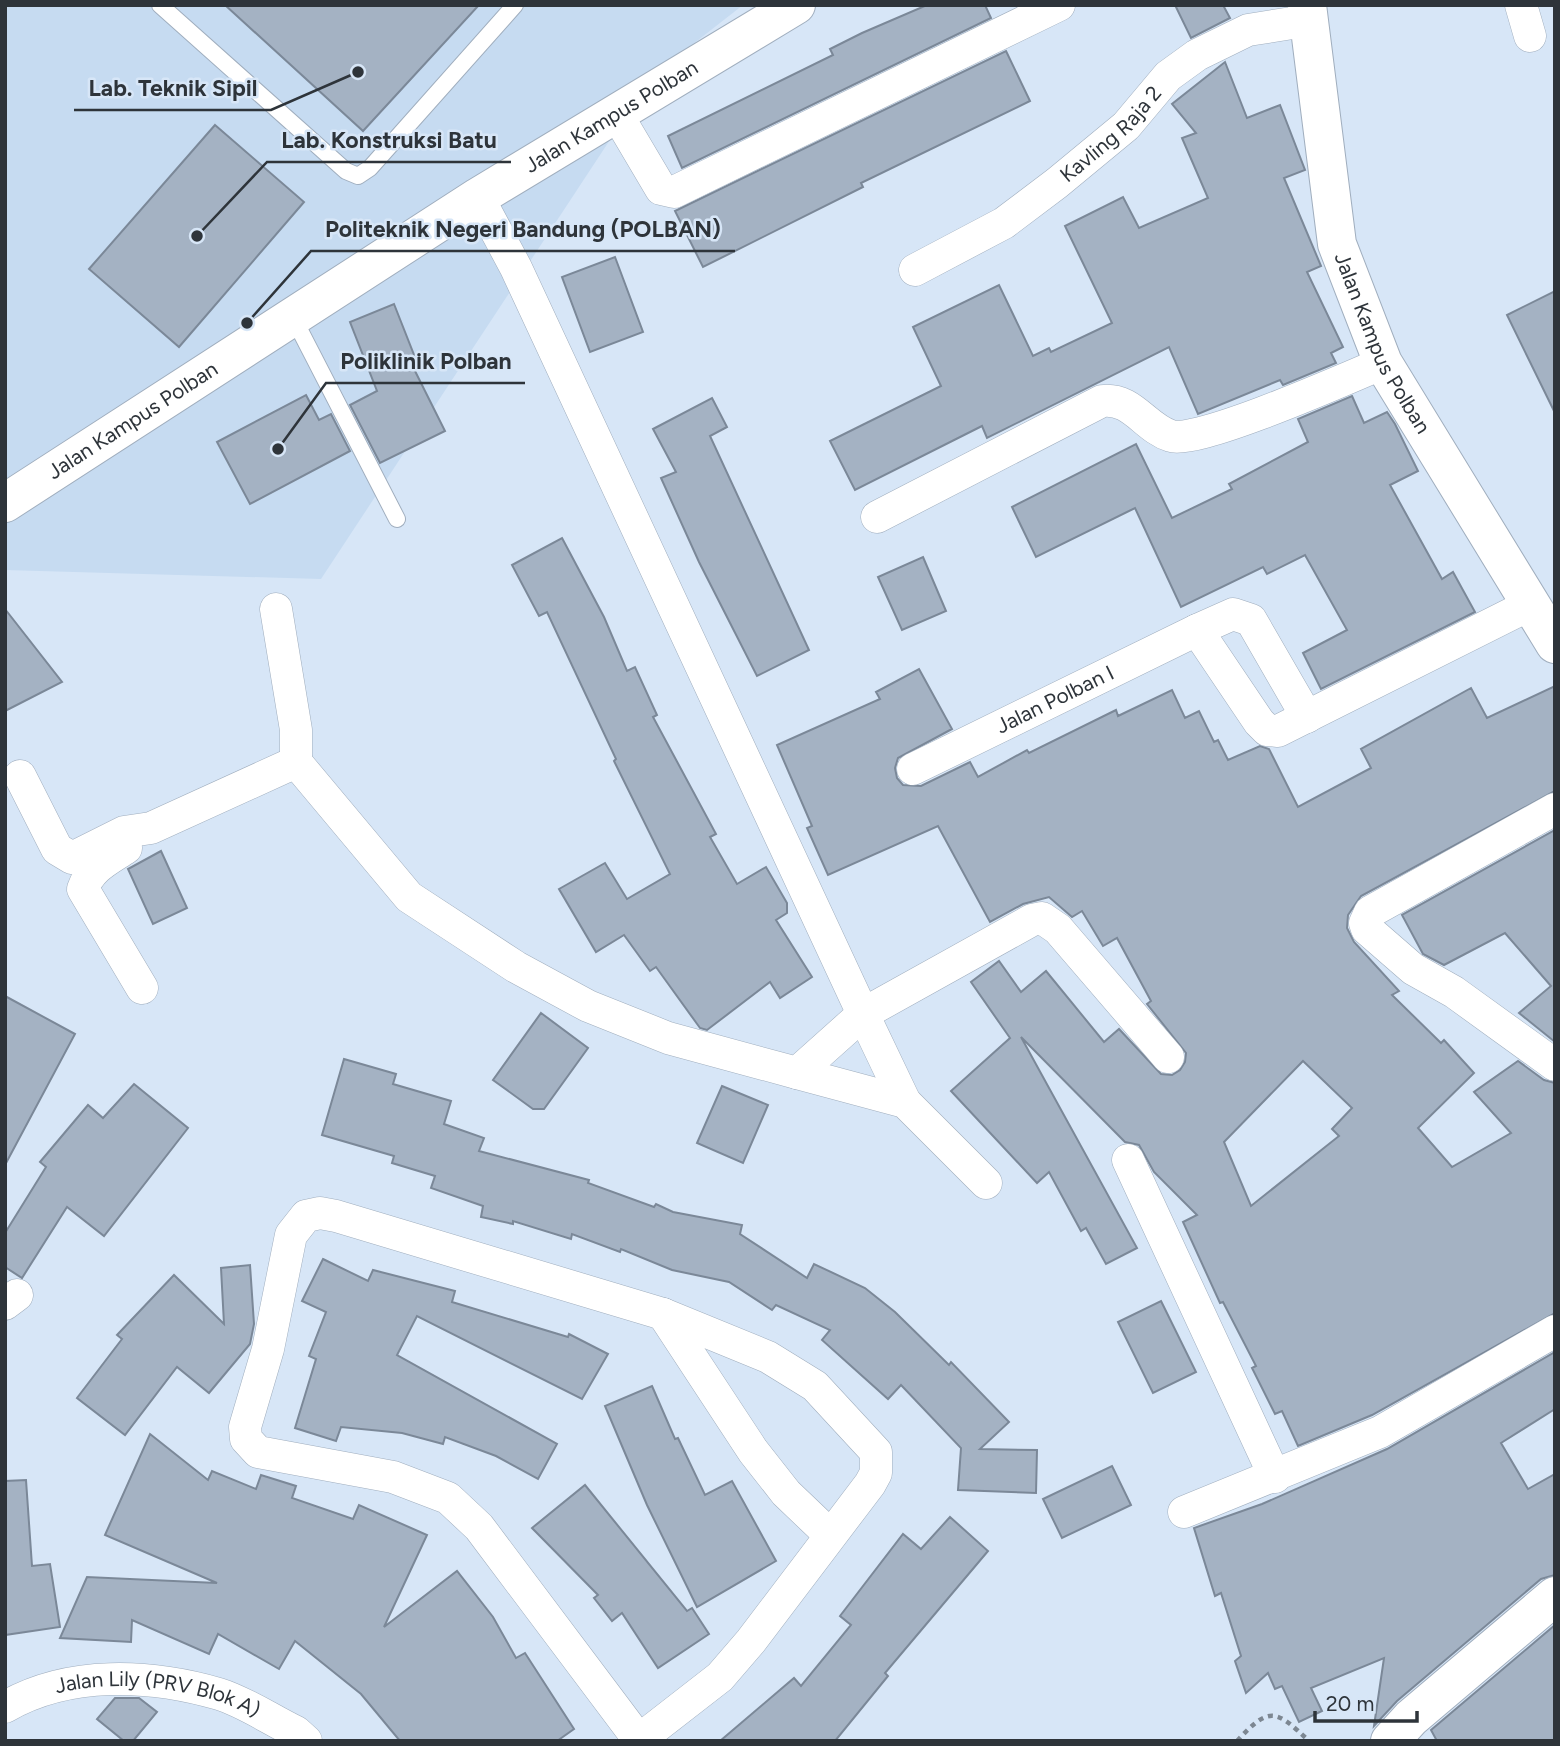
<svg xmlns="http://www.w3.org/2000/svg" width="1560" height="1746" font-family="Figtree,sans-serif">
	<rect width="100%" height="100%" fill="#d7e6f7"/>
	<path fill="#c6dbf1" d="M5 5H743L652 76 321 579 5 570Z"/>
	<g fill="#a4b2c3" stroke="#7b8898" stroke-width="2" fill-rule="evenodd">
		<path d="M225 5H479L363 131Z"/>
		<path d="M927 5H985L991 18 682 168 668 136 833 55 830 49 862 33Z"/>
		<path d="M1175 5H1223L1230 18 1191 38Z"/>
		<path d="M1006 51 1030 101 861 183 863 187 703 267 675 211Z"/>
		<path d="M1225 62 1247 118 1280 105 1305 170 1284 178 1321 266 1307 272 1343 347 1331 353 1336 363 1283 385 1280 380 1198 414 1169 347 987 438 982 426 855 490 830 441 941 386 913 327 999 285 1033 356 1049 348 1051 352 1112 323 1065 226 1123 197 1139 228 1208 198 1182 138 1196 133 1172 104Z"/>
		<path d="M215 125 304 202 179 347 89 269Z"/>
		<path d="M615 257 643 332 590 352 562 277Z"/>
		<path d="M1555 291V413L1507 315Z"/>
		<path d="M394 304 418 365 413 367 445 431 380 463 350 405 377 391 350 322Z"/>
		<path d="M306 395 319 420 331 414 350 451 250 504 217 442Z"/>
		<path d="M1352 396 1364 423 1387 412 1395 424 1418 471 1390 485 1442 579 1453 572 1475 612 1321 689 1303 653 1347 630 1305 555 1267 574 1263 567 1181 607 1135 508 1036 557 1012 507 1136 444 1172 518 1232 489 1229 484 1308 442 1298 419Z"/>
		<path d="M712 398 727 427 710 436 809 650 757 676 699 562 661 478 676 472 653 429Z"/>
		<path d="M562 538 604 617 627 671 635 667 657 715 653 717 716 834 710 837 737 884 766 867 787 903V913L776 920 812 977 780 998 770 982 707 1030 700 1028 656 967 650 971 624 935 596 952 559 889 605 863 627 899 670 874 614 761 616 759 547 612 539 616 512 565Z"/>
		<path d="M923 557 946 611 902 630 878 577Z"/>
		<path d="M5 609 62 682 5 711Z"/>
		<path d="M919 669 952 729 898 758 895 768 897 778 903 785 921 786 970 762 978 777 1027 750 1029 753 1116 710 1118 716 1172 690 1185 718 1199 711 1214 742 1218 740 1228 760 1260 746 1269 749 1298 807 1371 768 1361 749 1471 688 1487 718 1555 686V791L1361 896 1348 915 1347 928 1354 942 1399 991 1392 995 1441 1043 1444 1040 1474 1073 1418 1128 1452 1167 1511 1133 1474 1092 1518 1061 1544 1080 1555 1083V1313L1372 1415 1298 1446 1282 1411 1275 1414 1252 1368 1256 1366 1223 1302 1220 1303 1183 1222 1197 1215 1154 1172 1139 1145 1125 1142 1021 1037 1137 1248 1106 1264 1086 1228 1081 1231 1049 1172 1037 1183 951 1091 1010 1038 971 982 999 961 1021 992 1046 971 1104 1042 1119 1029 1161 1074 1172 1075 1180 1070 1185 1062 1186 1053 1147 1004 1151 1001 1117 938 1103 946 1082 911 1072 917 1049 897 1023 904 990 922 938 826 828 875 807 828 812 826 777 745 880 699 876 692ZM1303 1061 1352 1108 1332 1129 1339 1136 1251 1206 1224 1142Z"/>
		<path d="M1555 830V1042L1519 1013 1551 986 1505 933 1444 965 1423 954 1402 915Z"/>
		<path d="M161 851 187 908 153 924 128 869Z"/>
		<path d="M5 996 75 1034 5 1165Z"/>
		<path d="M541 1013 588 1048 544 1109H533L493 1080Z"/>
		<path d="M344 1059 396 1074 393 1084 451 1101 444 1124 484 1138 479 1151 589 1180 588 1183 654 1207 656 1204 673 1212 742 1225 740 1234 807 1278 814 1264 865 1288 895 1312 949 1365 951 1362 1009 1422 980 1449 1037 1450 1036 1493 958 1490 961 1448 901 1385 888 1399 822 1340 830 1330 776 1305 772 1310 729 1282 672 1270 621 1249 620 1252 572 1234 571 1239 513 1221V1224L481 1217 483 1206 431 1188 435 1176 392 1163 394 1156 322 1135Z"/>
		<path d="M134 1084 188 1128 104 1236 67 1207 22 1278 5 1267V1233L46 1167 40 1162 88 1105 103 1118Z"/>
		<path d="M722 1086 768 1105 743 1163 697 1143Z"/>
		<path d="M323 1259 368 1281 373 1270 455 1291 452 1302 568 1337 569 1334 608 1354 582 1399 417 1316 397 1355 557 1444 538 1479 496 1456 445 1437 443 1444 402 1433 341 1427 336 1441 295 1428 316 1359 309 1356 326 1312 302 1301Z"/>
		<path d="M250 1265 254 1324 250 1344 209 1393 177 1367 125 1435 77 1398 122 1339 117 1335 174 1275 224 1324 221 1268Z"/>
		<path d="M1161 1301 1196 1372 1153 1393 1118 1322Z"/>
		<path d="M1555 1352V1409L1501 1443 1528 1489 1555 1474V1575L1541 1579 1397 1701 1374 1726 1384 1658 1311 1688 1322 1711 1299 1722 1282 1686 1275 1689 1268 1673 1246 1693 1235 1661 1241 1656 1221 1593 1215 1596 1194 1528 1262 1504 1387 1449Z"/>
		<path d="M652 1386 675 1439 678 1438 705 1495 732 1481 776 1561 697 1607 647 1505 605 1406Z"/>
		<path d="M150 1434 208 1480 212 1471 256 1489 261 1475 296 1486 292 1498 353 1519 359 1505 427 1535 384 1627 457 1571 493 1617 516 1658 525 1653 574 1729 557 1741H400L361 1694 295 1641 279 1669 218 1634 209 1654 132 1620 131 1642 60 1638 87 1577 217 1583 105 1535Z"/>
		<path d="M1112 1466 1131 1505 1062 1538 1043 1499Z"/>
		<path d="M26 1480 32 1566 50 1564 60 1627 5 1635V1481Z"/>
		<path d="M585 1485 687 1611 692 1608 709 1634 658 1668 622 1613 612 1621 594 1598 598 1595 532 1528Z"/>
		<path d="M950 1517 988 1551 885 1673 888 1676 835 1741H720L794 1678 801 1686 851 1625 840 1616 903 1534 921 1549Z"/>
		<path d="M1555 1625V1741H1437L1431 1730Z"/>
		<path d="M115 1698H139L157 1712 133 1741H124L97 1719Z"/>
	</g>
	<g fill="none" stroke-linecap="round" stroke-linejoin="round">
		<defs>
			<g id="service">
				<path d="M160 5 346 171 358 176 370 168 515 5"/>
				<path d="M293 317 397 519"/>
			</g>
			<g id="minor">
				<path d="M1521 5 1530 36"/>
				<path d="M616 113 661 189 674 192 1059 5"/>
				<path id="s1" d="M915 270 1004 223 1057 183 1126 126 1168 76 1197 55 1248 30 1311 20"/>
				<path d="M877 517 1102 401C1132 397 1145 428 1171 436 1197 445 1350 377 1383 363"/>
				<path d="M276 609 296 730V762"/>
				<path d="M1197 630 1233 614 1251 620 1307 717"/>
				<path id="s2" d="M913 769 1197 630 1259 722 1267 730 1278 731 1531 604"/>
				<path d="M20 776 57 849 72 858 124 832 151 828 296 762 409 897 516 967 588 1006 668 1038 797 1073 863 1014 516 268 478 197"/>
				<path d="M1555 809 1370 912 1365 923 1367 929 1413 969 1454 992 1555 1065"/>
				<path d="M126 848C108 860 90 868 83 889L142 988"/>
				<path d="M797 1073 905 1102 986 1183"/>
				<path d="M905 1102 863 1014 1032 920 1042 918 1058 929 1168 1057"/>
				<path d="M1128 1160 1275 1477"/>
				<path d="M5 1304 17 1295"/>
				<path d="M663 1314 753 1451 786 1493 830 1535"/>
				<path d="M1184 1512 1380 1432 1555 1331"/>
				<path id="s3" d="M5 1707C69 1670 150 1674 219 1694 245 1702 271 1720 296 1732L306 1741"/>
				<path d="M637 1741 639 1740 720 1677 751 1641 870 1484 876 1473V1452L815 1386 768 1357 663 1314 336 1216 320 1213 306 1216 291 1235 268 1349 245 1427 246 1439 258 1452 393 1477 448 1498 479 1527 639 1740"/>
			</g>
			<g id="tertiary">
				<path id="s4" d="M1307 5 1337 244 1383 363 1555 644"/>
				<path id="s5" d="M5 503 478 197 796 5"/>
				<path d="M1390 1741 1411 1718 1555 1596"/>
			</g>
		</defs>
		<use href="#service" stroke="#a0aebe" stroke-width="18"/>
		<use href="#minor" stroke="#a0aebe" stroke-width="33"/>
		<use href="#tertiary" stroke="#a0aebe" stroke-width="40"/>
		<path stroke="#7d8792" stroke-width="4.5" stroke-dasharray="5 5" stroke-linecap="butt" d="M1237 1741C1270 1705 1276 1710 1309 1741"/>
		<use href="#service" stroke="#fff" stroke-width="16"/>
		<use href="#minor" stroke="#fff" stroke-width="32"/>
		<use href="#tertiary" stroke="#fff" stroke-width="38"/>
	</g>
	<g text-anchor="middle" stroke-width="5" stroke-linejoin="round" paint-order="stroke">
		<g font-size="21" fill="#2e343a" stroke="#d7e6f7">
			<text dy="7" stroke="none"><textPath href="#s5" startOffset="719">Jalan Kampus Polban</textPath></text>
			<text dy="7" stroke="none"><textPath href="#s1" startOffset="240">Kavling Raja 2</textPath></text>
			<text dy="7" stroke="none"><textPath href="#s4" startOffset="350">Jalan Kampus Polban</textPath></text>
			<text dy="7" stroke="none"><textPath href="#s5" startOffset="152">Jalan Kampus Polban</textPath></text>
			<text dy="7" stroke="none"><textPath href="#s2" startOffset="158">Jalan Polban I</textPath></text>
			<text dy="7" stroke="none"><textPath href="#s3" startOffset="159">Jalan Lily (PRV Blok A)</textPath></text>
		</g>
	</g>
	<path fill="none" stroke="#2e343a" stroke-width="2.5" d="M358 72L271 110H74M197 236L267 162H511M247 323L311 251H735M278 449L326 383H525"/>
	<g fill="#2e343a" stroke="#d7e6f7" stroke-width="2.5">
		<circle cx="358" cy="72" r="7"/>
		<circle cx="197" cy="236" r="7"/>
		<circle cx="247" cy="323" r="7"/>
		<circle cx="278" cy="449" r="7"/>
	</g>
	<g font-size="23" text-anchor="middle" font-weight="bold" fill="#2e343a" stroke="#d7e6f7" stroke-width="5" stroke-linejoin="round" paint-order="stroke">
		<text x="173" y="96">Lab. Teknik Sipil</text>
		<text x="389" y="148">Lab. Konstruksi Batu</text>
		<text x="523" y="237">Politeknik Negeri Bandung (POLBAN)</text>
		<text x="426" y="369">Poliklinik Polban</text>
	</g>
	<rect width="1560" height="1746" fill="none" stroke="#2e343a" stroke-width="14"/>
	<path d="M1315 1711v10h102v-10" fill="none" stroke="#2e343a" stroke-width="3.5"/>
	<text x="1326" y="1711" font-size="21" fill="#2e343a" stroke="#d7e6f7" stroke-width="5" paint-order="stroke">20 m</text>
</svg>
